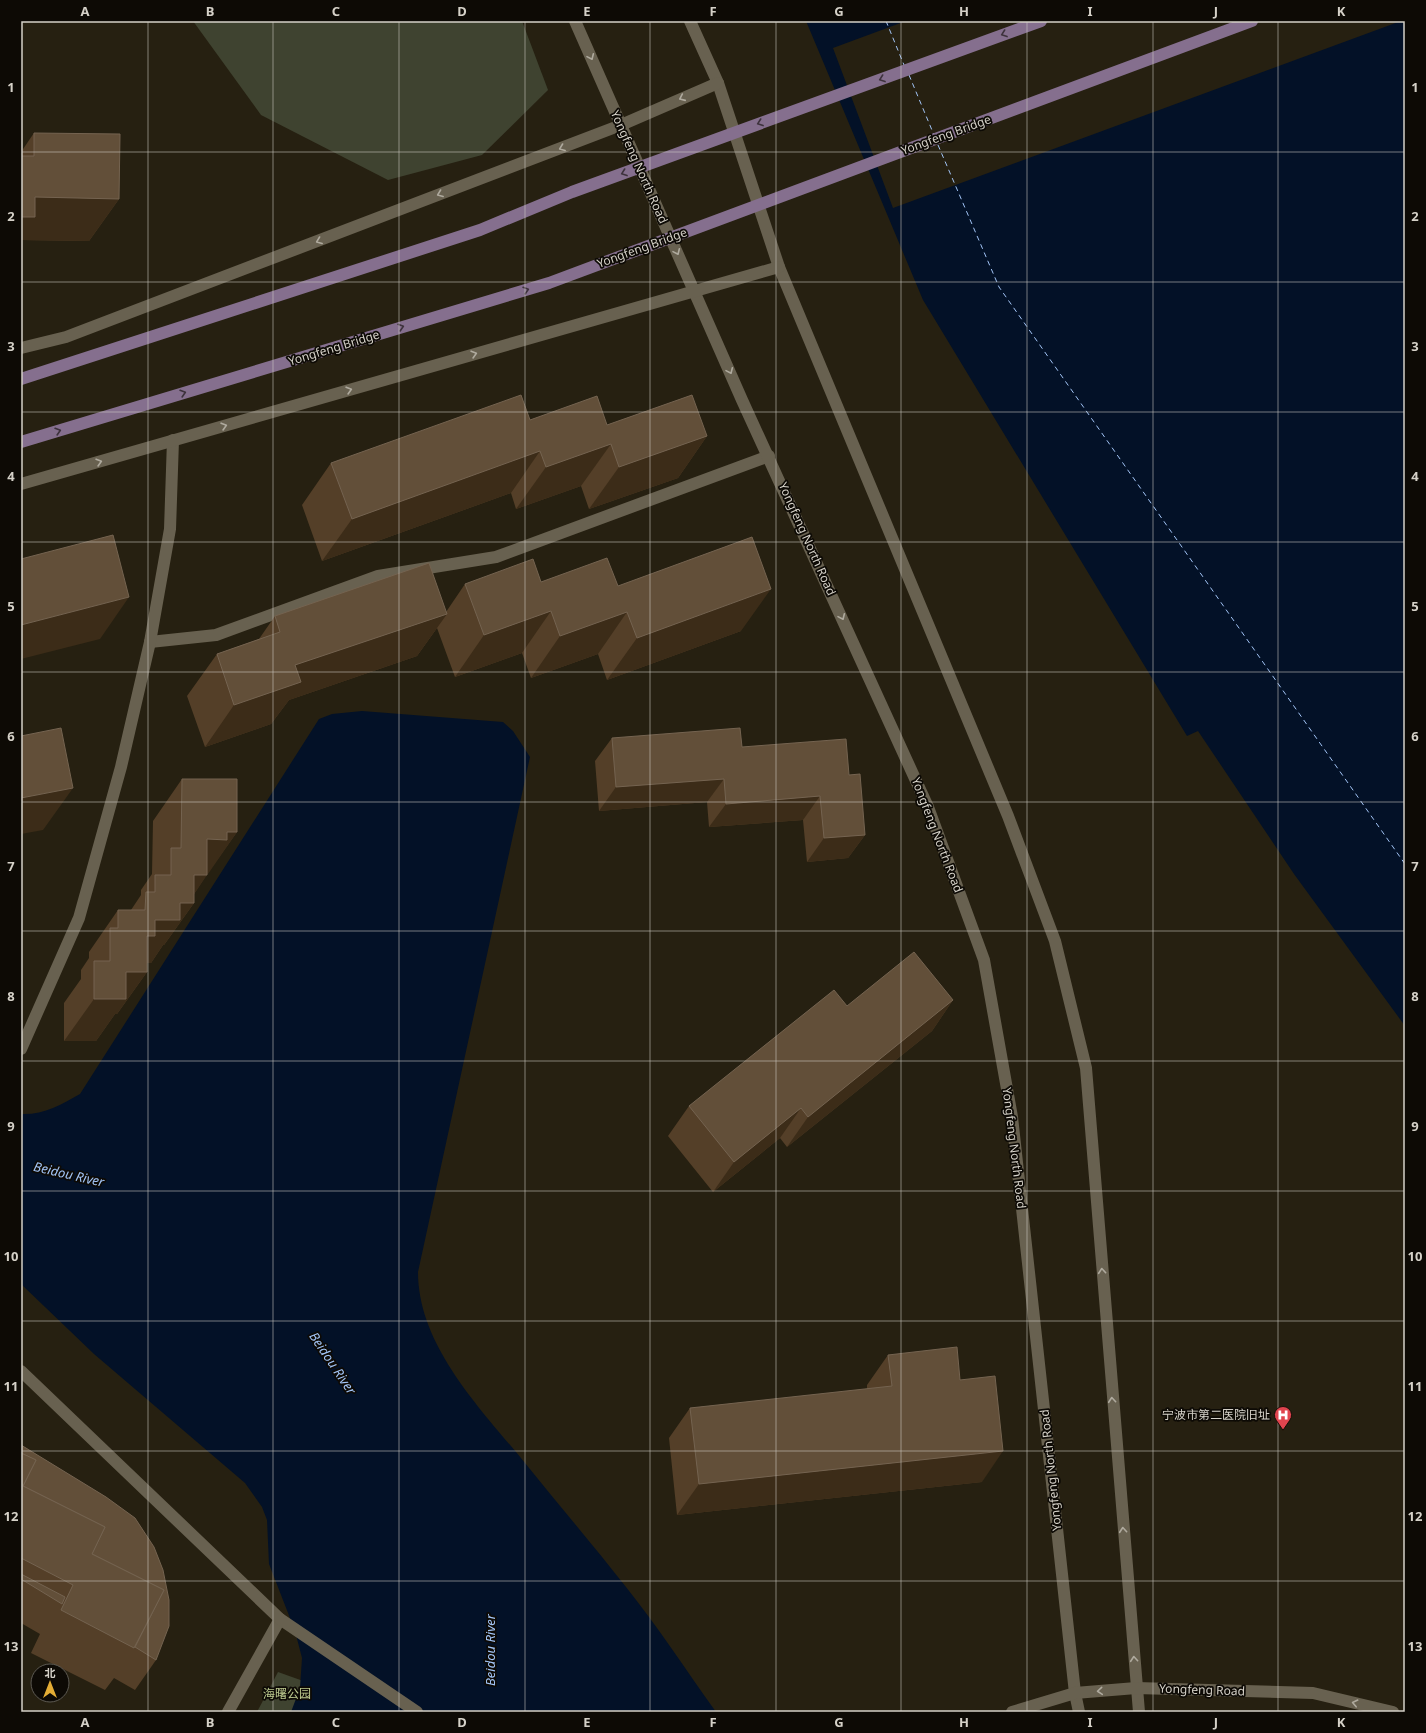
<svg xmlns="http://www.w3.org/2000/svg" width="1426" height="1733" font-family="'Noto Sans','Noto Sans SC',sans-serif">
	<rect width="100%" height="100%" fill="#262011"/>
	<g fill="#3f4330">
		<path d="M193 21H522L548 90 482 155 388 180 261 115Z"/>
		<path d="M278 1672 306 1682 303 1712H257Z"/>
	</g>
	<g fill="#031127">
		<path d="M806 21H1405V1026L1294 874 1198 731 1187 736 923 300Z"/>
		<path d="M362 711 503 722 513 731 530 757 418 1272C418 1346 481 1409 525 1463 558 1504 593 1545 626 1587 658 1627 686 1670 716 1712H291L300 1688 302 1658 295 1631 269 1564 267 1520 262 1507 245 1483 94 1354 21 1284V1114C43 1115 61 1105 80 1094L319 719 332 714Z"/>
	</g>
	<path fill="#262011" d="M906 21H1401L893 208 833 48Z"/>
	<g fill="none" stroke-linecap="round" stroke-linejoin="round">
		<g stroke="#a2c4f6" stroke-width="1" stroke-dasharray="5 4" stroke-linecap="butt">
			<path d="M886 21 904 65"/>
			<path d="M909 75 934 135"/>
			<path d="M938 145 999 287 1405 864"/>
		</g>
		<g stroke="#686150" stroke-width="12">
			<path d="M150 642 216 635 378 576 496 557 769 456"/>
			<path d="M21 1049 79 918 121 767 150 642 170 529 173 440"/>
			<path d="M228 1712 280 1619"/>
		</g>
		<path stroke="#686150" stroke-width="12" d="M21 1371 280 1619 417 1712"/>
		<g stroke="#686150" stroke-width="12">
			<path d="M575 21 742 400 928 807 984 960 1012 1117 1075 1693 1079 1712"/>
			<path d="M690 21 718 83 779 267 1008 816 1055 941 1086 1068 1139 1712"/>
			<path d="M21 348 66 337 621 125 718 83"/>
			<path d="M21 484 779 267"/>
			<path d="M1012 1712 1075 1693 1136 1688 1313 1693 1393 1712"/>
		</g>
		<g stroke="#856f8e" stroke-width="12">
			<path d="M21 379 480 230 572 192 1041 21"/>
			<path d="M21 442 549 283 1252 21"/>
		</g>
	</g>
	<g fill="#543f28">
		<path d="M34 133 119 199 89 241 21 240V152Z"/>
		<path d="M530 420 607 425 707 436 678 478 589 509 581 486 516 509 511 493 322 561 302 505 331 463Z"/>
		<path d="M541 582 618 586 741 631 607 680 598 654 531 678 522 653 455 677 437 628 417 656 289 700 271 724 205 747 187 696 217 654 259 639 275 616 446 612 465 584Z"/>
		<path d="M612 738 742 747 849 775 865 835 848 858 807 862 803 820 709 827 707 802 599 811 595 761Z"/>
		<path d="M182 779 237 832 207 874 194 894V903L164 945H163L151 963H147V972L117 1014H115L96 1041H64V1003L81 979V970L89 958V952L118 910H131L141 895V890L152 874 153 821Z"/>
		<path d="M953 1000 932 1031 787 1147 780 1138 713 1192 668 1136 689 1106Z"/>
		<path d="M888 1355 960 1380 982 1482 677 1515 669 1438 690 1408 867 1389V1385Z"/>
		<path d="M21 1445 156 1660 135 1690 114 1678 105 1690 31 1653 40 1634 21 1623Z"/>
	</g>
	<g fill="#3c2c18">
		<path d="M35 197 119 199 89 241 21 240V217Z"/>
		<path d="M707 436 678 478 589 509 619 467Z"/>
		<path d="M611 444 581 486 516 509 546 467Z"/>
		<path d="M540 451 511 493 322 561 352 519Z"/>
		<path d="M771 589 741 631 607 680 637 638Z"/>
		<path d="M129 597 100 639 21 659V625Z"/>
		<path d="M551 611 522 653 455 677 484 635Z"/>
		<path d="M627 612 598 654 531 678 560 636Z"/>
		<path d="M447 614 417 656 289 700 271 724 205 747 234 705 295 665Z"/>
		<path d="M724 779 707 802 599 811 616 787Z"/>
		<path d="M73 788 43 830 21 834V798Z"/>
		<path d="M820 796 803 820 709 827 726 804Z"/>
		<path d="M227 832H237L208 874H203L207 875 188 903H194L164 945H163L151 963H136L147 972 117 1014H115L96 1041H64L94 999 117 978 207 839Z"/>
		<path d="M865 835 848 858 807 862 824 838Z"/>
		<path d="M953 1000 932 1031 787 1147 808 1117Z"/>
		<path d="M801 1108 780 1138 713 1192 734 1162Z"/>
		<path d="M1003 1451 982 1482 677 1515 699 1484Z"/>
	</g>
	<g fill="#624f39" stroke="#746350">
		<path d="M34 133 120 134 119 199 35 197V217H21V156H34Z"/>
		<path d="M521 395 530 420 597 396 607 425 692 395 707 436 619 467 611 444 546 467 540 451 352 519 331 463Z"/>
		<path d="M113 535 129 597 21 625V559Z"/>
		<path d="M752 537 771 589 637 638 627 612 560 636 551 611 484 635 465 584 533 559 541 582 607 558 618 586Z"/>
		<path d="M429 563 447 614 295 665 301 682 234 705 217 654 280 632 275 616Z"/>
		<path d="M61 728 73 788 21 798V736Z"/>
		<path d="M740 728 742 747 846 739 849 775 860 774 865 835 824 838 820 796 726 804 724 779 616 787 612 738Z"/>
		<path d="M182 779H237V832H227V840L207 839V875H194V903H180V920H155V936H147V972H126V999H94V961H110V928H118V910H145L146 892H155V875H171V848H181Z"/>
		<path d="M914 952 953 1000 808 1117 801 1108 734 1162 689 1106 834 990 847 1006Z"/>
		<path d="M957 1347 960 1380 995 1376 1003 1451 699 1484 690 1408 892 1386 888 1355Z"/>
		<path d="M21 1445 106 1497 135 1518 154 1547 163 1570 169 1600V1626L156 1660 135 1647 164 1590 92 1554 105 1527 23 1486 36 1460 21 1453Z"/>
		<path d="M21 1453 36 1460 23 1486 105 1527 92 1554 164 1590 134 1648 61 1610 73 1585 21 1558Z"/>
		<path d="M21 1574 65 1597 62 1604 21 1579Z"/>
	</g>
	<defs><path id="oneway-chevron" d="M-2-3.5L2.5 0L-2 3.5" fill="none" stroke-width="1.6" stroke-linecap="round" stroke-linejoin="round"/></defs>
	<g stroke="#3d323c">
		<use href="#oneway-chevron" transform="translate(1004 34) rotate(160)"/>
		<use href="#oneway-chevron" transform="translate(882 79) rotate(160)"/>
		<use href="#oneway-chevron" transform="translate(760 123) rotate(160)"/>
		<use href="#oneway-chevron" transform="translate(624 173) rotate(160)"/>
		<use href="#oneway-chevron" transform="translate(526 290) rotate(-17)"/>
		<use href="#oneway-chevron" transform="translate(401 327) rotate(-17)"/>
		<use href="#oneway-chevron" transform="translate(183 393) rotate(-17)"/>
		<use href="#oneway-chevron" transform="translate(58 431) rotate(-17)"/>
	</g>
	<g stroke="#afaa9e">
		<use href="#oneway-chevron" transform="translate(591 57) rotate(66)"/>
		<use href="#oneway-chevron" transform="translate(682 98) rotate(156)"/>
		<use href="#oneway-chevron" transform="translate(562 148) rotate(159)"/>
		<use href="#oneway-chevron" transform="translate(440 194) rotate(159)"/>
		<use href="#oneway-chevron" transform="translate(319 241) rotate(159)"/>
		<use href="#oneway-chevron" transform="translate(677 252) rotate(66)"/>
		<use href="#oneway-chevron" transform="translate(474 354) rotate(-16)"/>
		<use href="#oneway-chevron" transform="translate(730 371) rotate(66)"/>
		<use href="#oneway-chevron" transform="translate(349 390) rotate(-16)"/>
		<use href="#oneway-chevron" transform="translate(224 426) rotate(-16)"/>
		<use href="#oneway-chevron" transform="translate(99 462) rotate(-16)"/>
		<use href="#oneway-chevron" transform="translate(842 617) rotate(66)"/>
		<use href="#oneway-chevron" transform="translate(1102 1271) rotate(-95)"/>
		<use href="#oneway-chevron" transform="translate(1112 1400) rotate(-95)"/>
		<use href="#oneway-chevron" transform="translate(1123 1530) rotate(-95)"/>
		<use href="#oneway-chevron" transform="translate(1134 1659) rotate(-95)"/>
		<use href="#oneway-chevron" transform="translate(1100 1691) rotate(175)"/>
		<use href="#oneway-chevron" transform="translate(1355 1703) rotate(-167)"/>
	</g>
	<path fill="none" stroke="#d5d1c8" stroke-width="1" stroke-opacity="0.55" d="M148 21V1712M273 21V1712M399 21V1712M525 21V1712M650 21V1712M776 21V1712M901 21V1712M1027 21V1712M1153 21V1712M1278 21V1712M21 152H1405M21 282H1405M21 412H1405M21 542H1405M21 672H1405M21 802H1405M21 931H1405M21 1061H1405M21 1191H1405M21 1321H1405M21 1451H1405M21 1581H1405"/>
	<defs>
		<symbol id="hospital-pin" viewBox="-11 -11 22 30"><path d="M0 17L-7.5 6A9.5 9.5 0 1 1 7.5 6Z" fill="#e0444e" stroke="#0d0a05"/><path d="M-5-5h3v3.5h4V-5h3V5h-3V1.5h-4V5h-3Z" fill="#fff"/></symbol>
	</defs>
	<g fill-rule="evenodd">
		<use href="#hospital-pin" x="1273" y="1405" width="20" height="27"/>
	</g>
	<g text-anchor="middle" stroke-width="3.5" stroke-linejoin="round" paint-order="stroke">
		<g font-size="12" fill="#d5d1c8" stroke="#0d0a05">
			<text transform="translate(946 135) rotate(-20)" y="4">Yongfeng Bridge</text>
			<text transform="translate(639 167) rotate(66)" y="4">Yongfeng North Road</text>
			<text transform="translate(642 248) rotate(-20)" y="4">Yongfeng Bridge</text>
			<text transform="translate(334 348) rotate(-17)" y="4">Yongfeng Bridge</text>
			<text transform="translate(807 539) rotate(66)" y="4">Yongfeng North Road</text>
			<text transform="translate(937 835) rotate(69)" y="4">Yongfeng North Road</text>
			<text transform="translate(1014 1148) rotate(83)" y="4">Yongfeng North Road</text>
			<text transform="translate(1051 1470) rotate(-96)" y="4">Yongfeng North Road</text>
			<text transform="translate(1202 1690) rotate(2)" y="4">Yongfeng Road</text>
		</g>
		<g font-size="12" fill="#d5d1c8" stroke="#0d0a05" text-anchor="end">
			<text x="1270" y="1419">宁波市第二医院旧址</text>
		</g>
		<g font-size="12" fill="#bdca8f" stroke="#0d0a05">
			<text x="287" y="1698">海曙公园</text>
		</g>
		<g font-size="13" font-style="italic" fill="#a2c4f6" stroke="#0d0a05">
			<text transform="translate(69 1174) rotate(13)" y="5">Beidou River</text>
			<text transform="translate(333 1363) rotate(56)" y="5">Beidou River</text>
			<text transform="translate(490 1650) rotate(-90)" y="5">Beidou River</text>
		</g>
	</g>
	<rect width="1426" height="1733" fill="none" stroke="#0d0a05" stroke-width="44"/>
	<g transform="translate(50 1683)"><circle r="19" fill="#0d0a05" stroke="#5d5a53"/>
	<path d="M0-3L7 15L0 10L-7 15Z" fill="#e4ad35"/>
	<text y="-6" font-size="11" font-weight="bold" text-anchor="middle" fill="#d5d1c8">北</text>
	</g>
	<rect x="22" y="22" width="1382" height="1689" fill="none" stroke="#d5d1c8" stroke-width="1.5"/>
	<g font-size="13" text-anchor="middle" font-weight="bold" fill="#d5d1c8">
		<text x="85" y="16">A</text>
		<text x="210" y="16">B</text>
		<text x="336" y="16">C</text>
		<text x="462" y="16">D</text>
		<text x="587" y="16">E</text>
		<text x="713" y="16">F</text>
		<text x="839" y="16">G</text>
		<text x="964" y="16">H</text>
		<text x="1090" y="16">I</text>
		<text x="1216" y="16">J</text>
		<text x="1341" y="16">K</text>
		<text x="11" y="92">1</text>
		<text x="1415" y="92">1</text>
		<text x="11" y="221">2</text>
		<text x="1415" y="221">2</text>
		<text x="11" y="351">3</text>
		<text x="1415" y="351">3</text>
		<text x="11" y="481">4</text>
		<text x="1415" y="481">4</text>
		<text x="11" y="611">5</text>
		<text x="1415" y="611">5</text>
		<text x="11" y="741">6</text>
		<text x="1415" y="741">6</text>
		<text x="11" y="871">7</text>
		<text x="1415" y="871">7</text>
		<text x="11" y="1001">8</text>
		<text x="1415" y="1001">8</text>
		<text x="11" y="1131">9</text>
		<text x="1415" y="1131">9</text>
		<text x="11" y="1261">10</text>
		<text x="1415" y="1261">10</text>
		<text x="11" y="1391">11</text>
		<text x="1415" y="1391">11</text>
		<text x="11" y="1521">12</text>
		<text x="1415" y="1521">12</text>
		<text x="11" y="1651">13</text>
		<text x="1415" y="1651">13</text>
		<text x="85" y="1727">A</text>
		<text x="210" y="1727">B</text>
		<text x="336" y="1727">C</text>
		<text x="462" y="1727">D</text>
		<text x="587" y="1727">E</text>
		<text x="713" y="1727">F</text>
		<text x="839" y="1727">G</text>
		<text x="964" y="1727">H</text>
		<text x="1090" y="1727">I</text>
		<text x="1216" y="1727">J</text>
		<text x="1341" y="1727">K</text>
	</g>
</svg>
